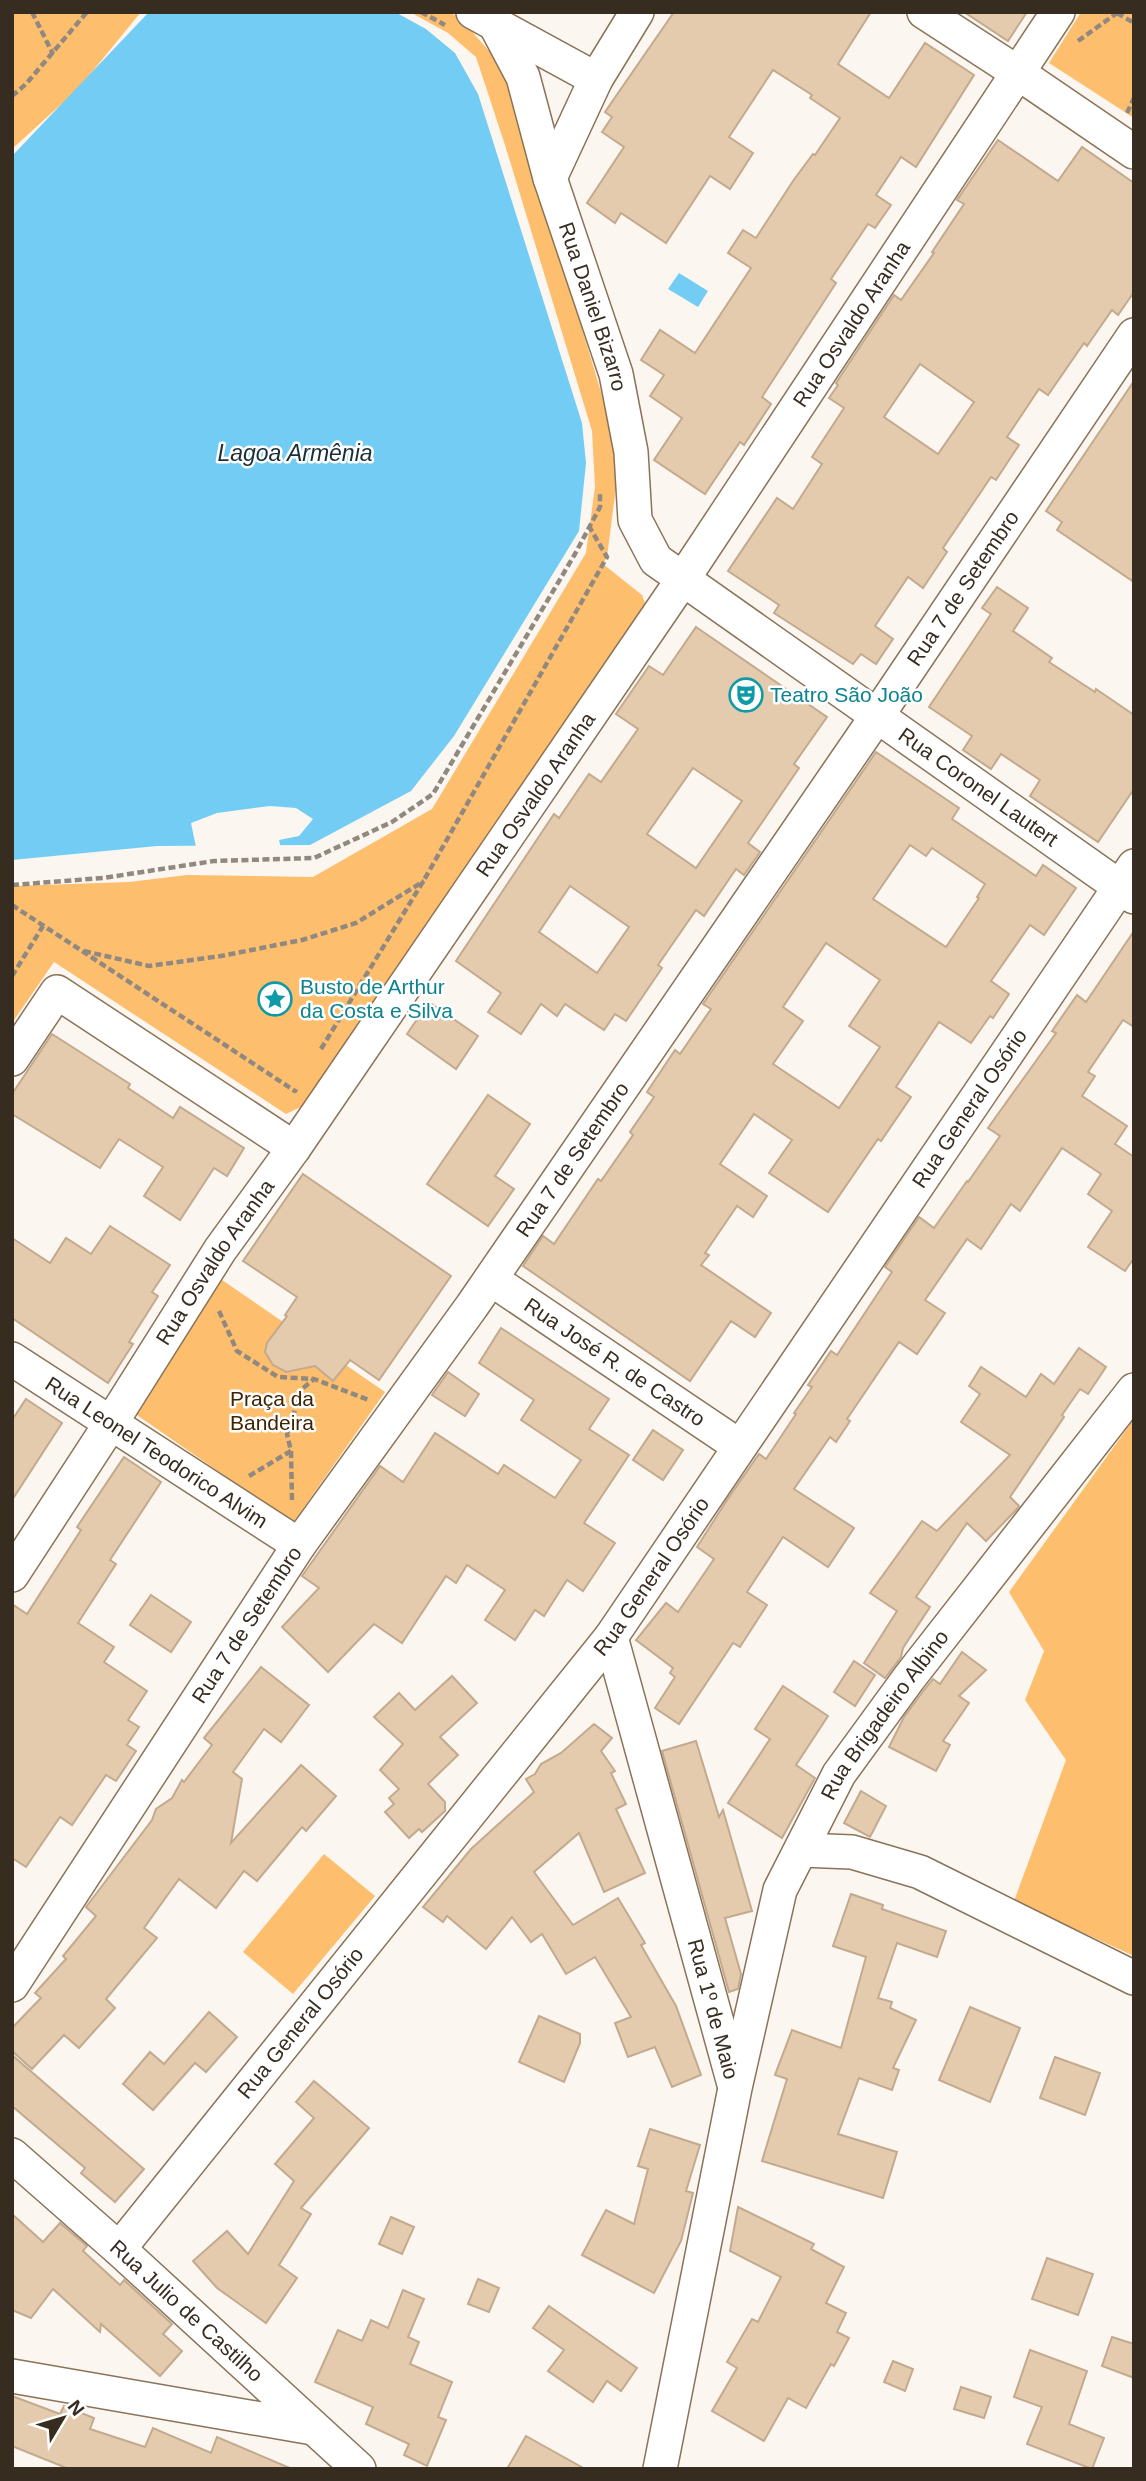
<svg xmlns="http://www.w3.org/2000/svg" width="1146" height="2481" font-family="Helvetica,sans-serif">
	<rect width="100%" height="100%" fill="#fbf6f0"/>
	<g fill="#fdbe6e">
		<path d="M12 12H141L78 89 12 149Z"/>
		<path d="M410 12H449L460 18 504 68 609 419 617 479 607 557 603 564 642 595 647 608 315 1100 286 1114 54 962 12 1023V886L129 882 187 875 313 877 432 809 586 553 595 487 592 431 505 145 476 57 448 33Z"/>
		<path d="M1081 12H1134V118L1049 63Z"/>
		<path d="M222 1280 385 1392 293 1523 131 1411Z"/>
		<path d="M1134 1419V1956L1014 1901 1066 1760 1025 1700 1044 1651 1009 1592Z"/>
		<path d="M324 1854 375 1896 293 1994 243 1952Z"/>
	</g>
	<g fill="#73ccf3">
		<path d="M149 12H395L426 29 455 53 478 94 582 423 586 463 579 531 454 736 411 791 310 845 157 846 12 860V156Z"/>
		<path d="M679 273 708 291 698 307 668 289Z"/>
	</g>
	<path fill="#fbf6f0" d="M270 806 296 808 313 819 299 836 279 840 281 848 196 847 191 823 217 813Z"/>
	<g fill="#e4cbad" stroke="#c3aa8e" stroke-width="2" fill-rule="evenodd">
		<path d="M674 12H871L838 64 889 98 925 43 974 75 916 167 901 157 876 195 891 205 875 228 868 224 831 279 836 283 762 397 771 404 744 445 740 442 705 494 654 460 682 418 650 396 664 375 641 360 660 330 695 353 751 268 728 253 743 230 756 238 793 181 813 154 815 155 840 118 810 98 812 95 773 70 729 137 753 153 730 189 710 176 666 243 621 213 615 223 587 203 624 147 602 132 612 117 605 112Z"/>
		<path d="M964 12H1027L1008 41Z"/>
		<path d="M998 140 1058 181 1082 147 1134 183V292L1118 315 1112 310 1087 346 1084 343 1048 395 1039 389 1007 437 1019 445 996 480 991 477 943 548 947 552 923 588 908 577 875 626 893 639 876 664 861 654 853 664 774 613 779 605 728 571 777 498 793 509 822 464 812 457 844 408 829 398 838 385 836 383 894 295 901 300 934 253 932 252 964 204 957 200ZM920 364 974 402 938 454 884 417Z"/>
		<path d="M1134 381V582L1057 530 1062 522 1046 511Z"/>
		<path d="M997 587 1028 608 1013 631 1052 658 1049 662 1095 692 1096 689 1134 715V789L1098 842 1030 796 1040 780 1001 754 991 769 963 750 972 736 929 707 991 614 982 608Z"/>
		<path d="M696 627 827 717 794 764 799 768 748 843 760 852 744 875 736 869 704 916 696 910 658 965 662 968 626 1021 615 1014 604 1030 565 1004 557 1016 541 1004 521 1034 488 1012 501 993 456 961 554 814 559 818 589 774 601 782 638 729 616 714 649 666 663 675ZM693 768 742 801 696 868 647 834ZM570 886 629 927 597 973 539 932Z"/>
		<path d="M876 752 959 808 952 819 1036 876 1043 865 1076 888 1044 935 1030 925 991 981 1009 994 993 1018 990 1016 971 1043 939 1022 896 1087 911 1097 881 1141 878 1139 828 1212 769 1173 792 1140 754 1114 720 1164 767 1196 753 1217 737 1206 705 1253 709 1255 701 1265 771 1313 755 1337 731 1321 690 1381 523 1266 543 1236 554 1244 598 1179 601 1181 633 1135 630 1132 654 1097 647 1092 675 1050 680 1054 711 1009 703 1004ZM910 845 926 856 932 848 985 884 977 897 979 898 946 947 873 899ZM826 943 880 980 849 1026 880 1047 839 1108 773 1064 803 1021 783 1007Z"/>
		<path d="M1134 931V1027L1123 1020 1088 1072 1095 1076 1082 1096 1127 1126 1115 1144 1134 1157V1258L1125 1271 1088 1247 1112 1211 1088 1194 1101 1174 1062 1148 1020 1211 1011 1204 981 1249 967 1239 925 1300 945 1313 917 1354 899 1342 847 1419 850 1421 836 1442 830 1437 794 1489 854 1528 828 1567 783 1537 747 1592 767 1605 740 1647 733 1643 679 1724 655 1708 675 1677 670 1673 673 1668 636 1640 666 1603 678 1612 714 1559 697 1547 727 1500 759 1454 766 1459 796 1414 794 1413 812 1387 808 1385 831 1351 837 1355 892 1272 885 1267 919 1217 934 1228 967 1181 968 1182 1000 1136 988 1128 1056 1033 1052 1031 1077 995 1086 1002Z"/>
		<path d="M429 1002 478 1036 456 1069 407 1034Z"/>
		<path d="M52 1034 130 1084 128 1088 173 1118 180 1107 244 1148 227 1176 214 1168 180 1220 144 1196 163 1167 119 1139 100 1168 12 1114V1094Z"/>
		<path d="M488 1095 530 1124 495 1176 514 1189 488 1226 427 1184Z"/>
		<path d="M303 1174 451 1276 379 1380 350 1360 333 1381 315 1366 286 1372 273 1365 265 1352 267 1343 287 1316 285 1315 297 1297 243 1261Z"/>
		<path d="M110 1226 170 1265 152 1292 158 1296 129 1342 133 1344 108 1383 12 1318V1238L50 1263 66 1238 91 1254Z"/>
		<path d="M501 1328 609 1399 589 1429 629 1455 584 1523 615 1543 583 1591 567 1580 544 1616 535 1610 515 1640 485 1620 505 1590 467 1565 456 1583 446 1576 402 1643 374 1624 328 1672 282 1627 319 1588 302 1576 380 1466 403 1482 435 1433 498 1474 504 1465 555 1498 581 1460 521 1420 534 1400 479 1363Z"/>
		<path d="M1079 1348 1106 1367 1088 1394 1080 1389 1062 1415 1064 1417 1010 1497 1019 1506 1017 1509 986 1541 967 1523 916 1597 930 1607 903 1648 901 1657 885 1678 864 1663 897 1611 870 1593 922 1521 937 1531 1010 1455 961 1422 980 1394 969 1386 981 1367 1026 1397 1041 1374 1054 1384Z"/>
		<path d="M448 1372 479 1394 465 1416 432 1395Z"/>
		<path d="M26 1399 62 1423 12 1500V1420Z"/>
		<path d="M653 1430 683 1450 663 1480 633 1460Z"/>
		<path d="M124 1457 161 1482 110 1560 116 1564 78 1623 114 1647 104 1662 147 1691 128 1720 139 1727 127 1745 136 1751 116 1781 106 1775 72 1825 60 1817 26 1867 12 1858V1604L27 1614 81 1530 77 1527Z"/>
		<path d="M151 1595 191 1622 171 1652 130 1625Z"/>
		<path d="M962 1652 986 1670 959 1696 969 1703 943 1741 950 1745 936 1771 889 1747 904 1717 924 1690 933 1679 940 1684Z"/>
		<path d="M854 1661 875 1675 855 1706 834 1692Z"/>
		<path d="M261 1667 309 1705 281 1742 264 1729 233 1772 242 1779 231 1843 301 1765 336 1796 306 1831 302 1827 257 1881 244 1871 216 1908 179 1879 144 1928 157 1938 106 1999 115 2008 79 2048 64 2035 32 2069 12 2051V2028L41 1998 35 1993 66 1959 63 1956 96 1916 86 1907 152 1820 156 1809 172 1798 182 1780 184 1782 212 1745 204 1738Z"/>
		<path d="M452 1676 477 1703 440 1737 458 1755 428 1784 445 1802V1811L422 1832 419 1829 409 1838 385 1812 394 1804 389 1798 399 1789 380 1770 403 1744 374 1717 399 1693 415 1710Z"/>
		<path d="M783 1686 828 1716 796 1765 815 1778 782 1838 728 1803 770 1739 755 1729Z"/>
		<path d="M594 1724 612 1738 601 1751 615 1771 611 1773 626 1804 616 1809 645 1873 604 1892 579 1833 534 1872 573 1925 618 1898 645 1943 641 1945 676 2006 701 2075 672 2087 655 2047 628 2057 615 2023 631 2017 595 1957 566 1974 542 1934 531 1942 512 1917 486 1949 447 1916 443 1922 423 1907 471 1849 534 1792 526 1779 535 1774 541 1764 561 1753Z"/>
		<path d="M696 1741 719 1817 723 1810 752 1911 725 1918 741 1974 738 1989 729 1992 662 1751Z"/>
		<path d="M861 1791 886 1806 870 1837 844 1823Z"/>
		<path d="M851 1894 883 1905 882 1909 946 1931 937 1957 897 1943 878 1998 892 2002 890 2008 916 2020 893 2068 899 2070 892 2090 859 2078 838 2134 897 2152 883 2198 762 2161 787 2079 775 2075 792 2030 841 2048 866 1957 833 1946Z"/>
		<path d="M970 2007 1020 2028 990 2102 939 2080Z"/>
		<path d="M209 2012 237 2037 206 2072 195 2063 153 2110 123 2084 150 2052 164 2064Z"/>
		<path d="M539 2016 580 2034V2043L564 2082 519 2062Z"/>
		<path d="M12 2055 144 2169 115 2202 81 2173 85 2168 12 2106Z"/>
		<path d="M1055 2057 1100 2073 1085 2115 1040 2098Z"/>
		<path d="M314 2081 369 2128 301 2208 311 2214 279 2265 297 2278 266 2323 217 2288 193 2261 227 2231 248 2254 294 2181 275 2164 314 2118 296 2102Z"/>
		<path d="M650 2129 700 2145 686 2191 693 2193 681 2241 654 2293 582 2255 606 2210 634 2224 648 2169 638 2166Z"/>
		<path d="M738 2207 814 2244 811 2249 844 2267 826 2303 846 2313 837 2332 849 2338 834 2366 831 2364 806 2408 788 2398 764 2441 712 2411 737 2368 727 2362 752 2319 758 2322 781 2277 730 2251Z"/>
		<path d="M12 2214 43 2242 60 2223 87 2246 83 2251 120 2285 124 2280 172 2324 163 2334 182 2351 160 2376 101 2324 100 2332 53 2289 31 2318 12 2310Z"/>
		<path d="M391 2217 414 2227 402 2254 379 2244Z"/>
		<path d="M1047 2258 1093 2274 1078 2315 1032 2299Z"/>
		<path d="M478 2279 499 2288 489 2312 468 2304Z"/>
		<path d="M403 2290 424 2299 408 2337 419 2342 410 2364 452 2382 438 2417 446 2420 427 2466 404 2455 409 2444 366 2424 373 2407 315 2382 338 2330 362 2341 371 2320 388 2328Z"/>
		<path d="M549 2306 637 2368 621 2391 607 2381 593 2402 548 2371 564 2350 533 2328Z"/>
		<path d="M1112 2337 1134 2344V2378L1102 2366Z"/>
		<path d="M1030 2350 1087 2371 1069 2424 1104 2438 1092 2469 1027 2444 1042 2407 1014 2397Z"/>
		<path d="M893 2361 913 2369 905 2391 884 2382Z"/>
		<path d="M961 2387 991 2397 984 2418 954 2409Z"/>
		<path d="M12 2396 60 2414 64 2406 94 2418 90 2429 145 2447 153 2428 211 2453 217 2437 292 2469H69L12 2446Z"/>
		<path d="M526 2436 585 2469H507Z"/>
	</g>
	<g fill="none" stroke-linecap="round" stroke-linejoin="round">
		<defs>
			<g id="minor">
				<path d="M473 12 596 79"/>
				<path d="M924 12 1018 73 1134 152"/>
				<path id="s1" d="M496 26 523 77 550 178 616 374 631 452 635 520 656 560 1134 897"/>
				<path d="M550 178 596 79 637 12"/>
				<path d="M12 1059 57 992 294 1148"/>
				<path id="s2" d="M491 1279 739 1446"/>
				<path id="s3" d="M12 1359 299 1545"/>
				<path id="s4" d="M12 1575 111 1423 220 1250 294 1148 683 579 1058 12"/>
				<path d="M611 1637 734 2084"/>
				<path d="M801 1850 852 1852 920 1872 1134 1978"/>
				<path id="s5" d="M12 1985 299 1545 472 1306 877 716 1134 335"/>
				<path id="s6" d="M12 2155 119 2249 359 2469"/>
				<path id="s7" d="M119 2249 611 1637 1134 866"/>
				<path d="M12 2376 313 2428"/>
				<path id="s8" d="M660 2469 735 2088 780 1890 839 1774 909 1678 1134 1390"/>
			</g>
		</defs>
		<use href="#minor" stroke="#8a7358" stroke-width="36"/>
		<g stroke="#918980" stroke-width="4.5" stroke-dasharray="7 3.5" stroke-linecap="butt">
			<path d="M32 12 53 54"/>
			<path d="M421 12 445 25"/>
			<path d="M1117 13 1134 23"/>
			<path d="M1078 41 1117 13"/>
			<path d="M12 96 26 84 87 12"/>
			<path d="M1127 113 1134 98"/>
			<path d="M12 885 103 878 214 861 314 858 392 822 433 794 575 554 600 507V493"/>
			<path d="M12 905 295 1091 296 1089"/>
			<path d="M84 951 149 966 221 956 302 940 356 923 424 881"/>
			<path d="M12 976 43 926"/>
			<path d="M321 1049 424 880 607 557 590 528"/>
			<path d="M219 1311 237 1351 278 1377 314 1379 369 1400"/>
			<path d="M249 1476 291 1451"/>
			<path d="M292 1500 291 1451 287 1434 302 1389 313 1380"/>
		</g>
		<use href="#minor" stroke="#fff" stroke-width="33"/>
	</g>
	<defs>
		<symbol id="theatre-ring" viewBox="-11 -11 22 22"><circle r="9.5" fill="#fff" stroke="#0f9aa8" stroke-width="1.5"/><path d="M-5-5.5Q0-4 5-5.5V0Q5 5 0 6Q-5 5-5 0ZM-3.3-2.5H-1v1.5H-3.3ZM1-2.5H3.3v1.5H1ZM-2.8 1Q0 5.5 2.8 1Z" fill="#0f9aa8"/></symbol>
		<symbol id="sight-ring" viewBox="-11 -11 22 22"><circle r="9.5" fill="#fff" stroke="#0f9aa8" stroke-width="1.5"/><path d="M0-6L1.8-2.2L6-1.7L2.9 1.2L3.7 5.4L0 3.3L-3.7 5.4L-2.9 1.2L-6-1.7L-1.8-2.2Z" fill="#0f9aa8"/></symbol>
	</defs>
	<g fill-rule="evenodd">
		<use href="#theatre-ring" x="727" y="676" width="38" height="38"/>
		<use href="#sight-ring" x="256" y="980" width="38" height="38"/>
	</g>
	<g text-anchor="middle" stroke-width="5" stroke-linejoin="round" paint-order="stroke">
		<g font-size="21" fill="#362c20" stroke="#fff">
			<text dy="7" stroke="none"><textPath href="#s1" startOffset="298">Rua Daniel Bizarro</textPath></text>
			<text dy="7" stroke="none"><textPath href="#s4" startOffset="1507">Rua Osvaldo Aranha</textPath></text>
			<text dy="7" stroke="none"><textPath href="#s5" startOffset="1690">Rua 7 de Setembro</textPath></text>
			<text dy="7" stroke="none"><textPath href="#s1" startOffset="956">Rua Coronel Lautert</textPath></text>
			<text dy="7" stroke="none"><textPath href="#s4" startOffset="940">Rua Osvaldo Aranha</textPath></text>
			<text dy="7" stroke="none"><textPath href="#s7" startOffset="1424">Rua General Osório</textPath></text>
			<text dy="7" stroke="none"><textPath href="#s5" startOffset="998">Rua 7 de Setembro</textPath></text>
			<text dy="7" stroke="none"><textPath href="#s4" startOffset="373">Rua Osvaldo Aranha</textPath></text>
			<text dy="7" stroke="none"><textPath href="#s2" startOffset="149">Rua José R. de Castro</textPath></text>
			<text dy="7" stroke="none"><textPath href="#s3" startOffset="172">Rua Leonel Teodorico Alvim</textPath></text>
			<text dy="7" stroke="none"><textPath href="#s7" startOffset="858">Rua General Osório</textPath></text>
			<text dy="7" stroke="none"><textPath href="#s5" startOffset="430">Rua 7 de Setembro</textPath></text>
			<text dy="7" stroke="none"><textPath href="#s8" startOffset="796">Rua Brigadeiro Albino</textPath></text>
			<text transform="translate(713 2009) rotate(75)" y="7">Rua 1º de Maio</text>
			<text dy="7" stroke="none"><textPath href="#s7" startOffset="290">Rua General Osório</textPath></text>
			<text dy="7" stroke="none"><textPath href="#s6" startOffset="234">Rua Julio de Castilho</textPath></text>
		</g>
		<g font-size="21" fill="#0d838f" stroke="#fff" text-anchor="start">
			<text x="770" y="702">Teatro São João</text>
			<text x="300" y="994">Busto de Arthur<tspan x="300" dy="24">da Costa e Silva</tspan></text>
		</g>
		<g font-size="21" fill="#3e2400" stroke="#fff">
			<text x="272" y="1406">Praça da<tspan x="272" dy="24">Bandeira</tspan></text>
		</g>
		<g font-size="23" font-style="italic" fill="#1a2e37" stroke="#fff">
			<text x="295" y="461">Lagoa Armênia</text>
		</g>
	</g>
	<rect width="1146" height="2481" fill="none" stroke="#362c20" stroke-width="28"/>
	<g transform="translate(63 2418) rotate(52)" stroke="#ffffff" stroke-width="5" paint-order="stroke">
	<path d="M0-5L12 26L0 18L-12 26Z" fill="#362c20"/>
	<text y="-10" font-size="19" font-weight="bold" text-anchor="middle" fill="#362c20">N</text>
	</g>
</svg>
